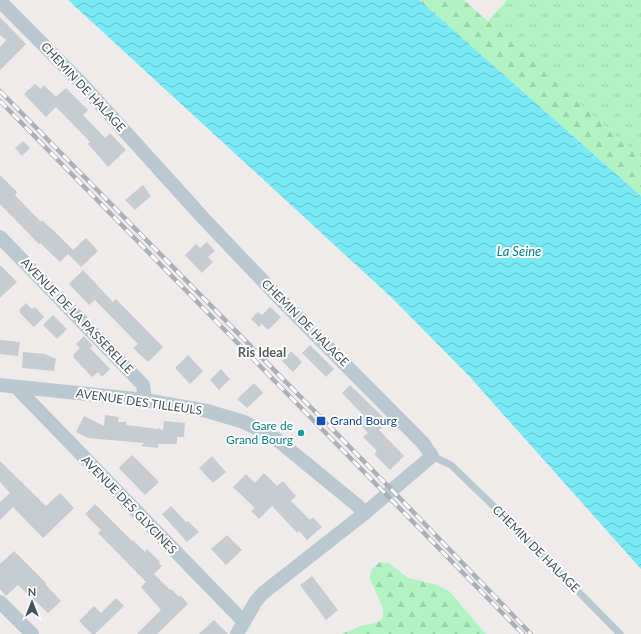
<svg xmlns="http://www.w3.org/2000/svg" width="641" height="634" font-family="Lato,sans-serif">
	<defs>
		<pattern id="grass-tufts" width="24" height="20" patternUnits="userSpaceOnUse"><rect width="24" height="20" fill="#b2f3c4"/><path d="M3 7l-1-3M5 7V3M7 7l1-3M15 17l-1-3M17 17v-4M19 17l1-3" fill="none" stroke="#9ad2ab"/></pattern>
		<pattern id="forest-firs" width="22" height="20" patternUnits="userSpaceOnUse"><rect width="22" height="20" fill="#b2f3c4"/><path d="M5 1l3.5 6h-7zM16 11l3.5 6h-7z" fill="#9ad2ab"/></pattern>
		<pattern id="water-waves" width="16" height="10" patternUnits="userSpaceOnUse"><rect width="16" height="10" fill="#79e9f6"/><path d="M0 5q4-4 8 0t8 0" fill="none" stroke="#65bfca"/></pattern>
	</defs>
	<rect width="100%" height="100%" fill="#efebeb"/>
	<path fill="url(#grass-tufts)" d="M507 0H641V158L487 22Z"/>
	<g fill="url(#forest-firs)">
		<path d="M419 0H464L641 158V196Z"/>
		<path d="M380 562 389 563 408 578 435 584 449 591 486 634H341L361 626 376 623 382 619 383 608 370 579 371 570Z"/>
	</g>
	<path fill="url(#water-waves)" d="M68 0H419L641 196V569L470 377 391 297Z"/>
	<g fill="#c7ccd1">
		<path d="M0 17 26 44 0 70V47L6 40 0 35Z"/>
		<path d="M35 84 41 89 44 85 56 97 66 88 88 110 83 115 105 138 110 133 126 150 108 167 88 144 90 142 56 107 46 117 24 94Z"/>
		<path d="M23 141 30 148 22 156 15 148Z"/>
		<path d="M0 175 17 192 15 195 41 222 42 220 50 228H51L73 250 86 238 98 251 81 267 68 254 60 262 40 243 39 244 0 204Z"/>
		<path d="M143 185 151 196 135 210 125 200Z"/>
		<path d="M207 242 215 251 208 257 213 262 202 273 185 255 196 244 200 248Z"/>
		<path d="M0 265 17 282 0 298Z"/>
		<path d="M83 270 113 302 116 299 163 347 148 362 133 348 138 344 95 300 89 305 69 284Z"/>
		<path d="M26 303 32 309 35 307 44 317 34 327 20 313V309Z"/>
		<path d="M270 307 281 317 268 330 262 324 259 327 251 319 258 312 262 315Z"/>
		<path d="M53 315 67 329 57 339 43 325Z"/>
		<path d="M84 336 93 346 90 348 110 369 102 377 98 372 92 377 73 357H74L73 355 80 348 76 344Z"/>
		<path d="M0 340 20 342 18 356 0 354Z"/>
		<path d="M310 345 334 369 326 377 302 353Z"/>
		<path d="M291 351 302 362 293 372 282 361Z"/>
		<path d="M23 352 45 354 56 359 54 371 22 368Z"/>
		<path d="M188 355 203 371 190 384 175 368Z"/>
		<path d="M221 369 230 379 219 390 210 380Z"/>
		<path d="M254 383 263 393 247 408 237 399Z"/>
		<path d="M350 385 388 422 379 430 404 456 390 470 374 454 377 451 363 437 368 433 357 421 363 415 342 393Z"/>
		<path d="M105 415 119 417 118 422H126V425L159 429 160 427V429L163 430 164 421 185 423 184 437H177V444H158V448L141 446 144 443 88 438 76 432 84 416 104 426Z"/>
		<path d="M132 455 159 482 145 495 119 468Z"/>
		<path d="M212 456 226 472 213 483 199 468Z"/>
		<path d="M0 461 46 506 60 493 74 508 43 538 13 507 0 520V502L10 493 0 482Z"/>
		<path d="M264 473 277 486 283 481 296 496 291 501 310 520 313 517 322 527 307 540 299 531 297 533 272 506 259 519 251 511 255 508 233 487 246 474 255 483Z"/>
		<path d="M95 504 132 541 133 540 145 552 147 549 160 562 158 563 162 566 154 574 170 590 171 589 179 597 180 595 188 604 157 634H137L161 610 141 587 146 582 98 533 101 530 85 514Z"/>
		<path d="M171 506 186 522 188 521 199 532 187 542 162 514Z"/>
		<path d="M227 535 242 550 226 565 211 549Z"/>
		<path d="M14 551 46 583 45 584 61 601 48 613 18 585 6 596 0 589V564Z"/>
		<path d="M312 576 338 610 326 620 300 585Z"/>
		<path d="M116 598 124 606 95 634H92L79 621 94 606 101 613Z"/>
		<path d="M214 620 228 634H199Z"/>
	</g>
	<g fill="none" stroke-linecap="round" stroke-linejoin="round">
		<path stroke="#bac8d0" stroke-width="7" d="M432 456 451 465 512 524 620 634"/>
		<g stroke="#bac8d0" stroke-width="14">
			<path d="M0 1 82 84 205 220 283 302 423 443 432 456 365 513 263 593 256 601 237 634"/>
			<path d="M0 237 143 385 145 400"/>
			<path d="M0 385 145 400 207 411 244 422 275 438 358 506 365 513"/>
			<path d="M16 387 244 622"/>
			<path d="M0 602 32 634"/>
		</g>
		<defs>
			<g id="rail">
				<path d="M0 91 392 490 531 634"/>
				<path d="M0 101 523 634"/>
			</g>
		</defs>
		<use href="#rail" stroke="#acb1b7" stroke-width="4.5"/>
		<use href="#rail" stroke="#fff" stroke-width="3" stroke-dasharray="9" stroke-linecap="butt"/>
	</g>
	<rect fill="#1a4fb4" stroke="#fff" stroke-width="1.5" x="316" y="416" width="10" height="10" rx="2"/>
	<circle fill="#0f9aa8" stroke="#fff" stroke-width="1.5" cx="301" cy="433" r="4"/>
	<g text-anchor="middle" stroke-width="4" stroke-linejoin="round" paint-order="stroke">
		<g font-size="12" fill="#42515a" stroke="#fff">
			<text transform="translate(83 87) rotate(47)" y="4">CHEMIN DE HALAGE</text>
			<text transform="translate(77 316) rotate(46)" y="4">AVENUE DE LA PASSERELLE</text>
			<text transform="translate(305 323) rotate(45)" y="4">CHEMIN DE HALAGE</text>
			<text transform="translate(139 402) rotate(8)" y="4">AVENUE DES TILLEULS</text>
			<text transform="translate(129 505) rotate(46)" y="4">AVENUE DES GLYCINES</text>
			<text transform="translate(536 549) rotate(45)" y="4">CHEMIN DE HALAGE</text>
		</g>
		<g font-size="12" fill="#164399" stroke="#fff" text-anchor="start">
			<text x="330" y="425">Grand Bourg</text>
		</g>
		<g font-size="12" fill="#0d838f" stroke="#fff" text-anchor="end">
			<text x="293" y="430">Gare de<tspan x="293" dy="14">Grand Bourg</tspan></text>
		</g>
		<g font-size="13" font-style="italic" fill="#03828f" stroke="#fff">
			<text x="519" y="256">La Seine</text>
		</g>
		<g font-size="13" font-weight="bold" fill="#575d61" stroke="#fff">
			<text x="262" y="357">Ris Ideal</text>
		</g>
	</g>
	<g transform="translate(32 602)" stroke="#ffffff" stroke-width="3" paint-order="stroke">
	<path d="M0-3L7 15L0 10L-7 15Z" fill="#42515a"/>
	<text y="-6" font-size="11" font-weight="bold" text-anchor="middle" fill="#42515a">N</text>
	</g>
</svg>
